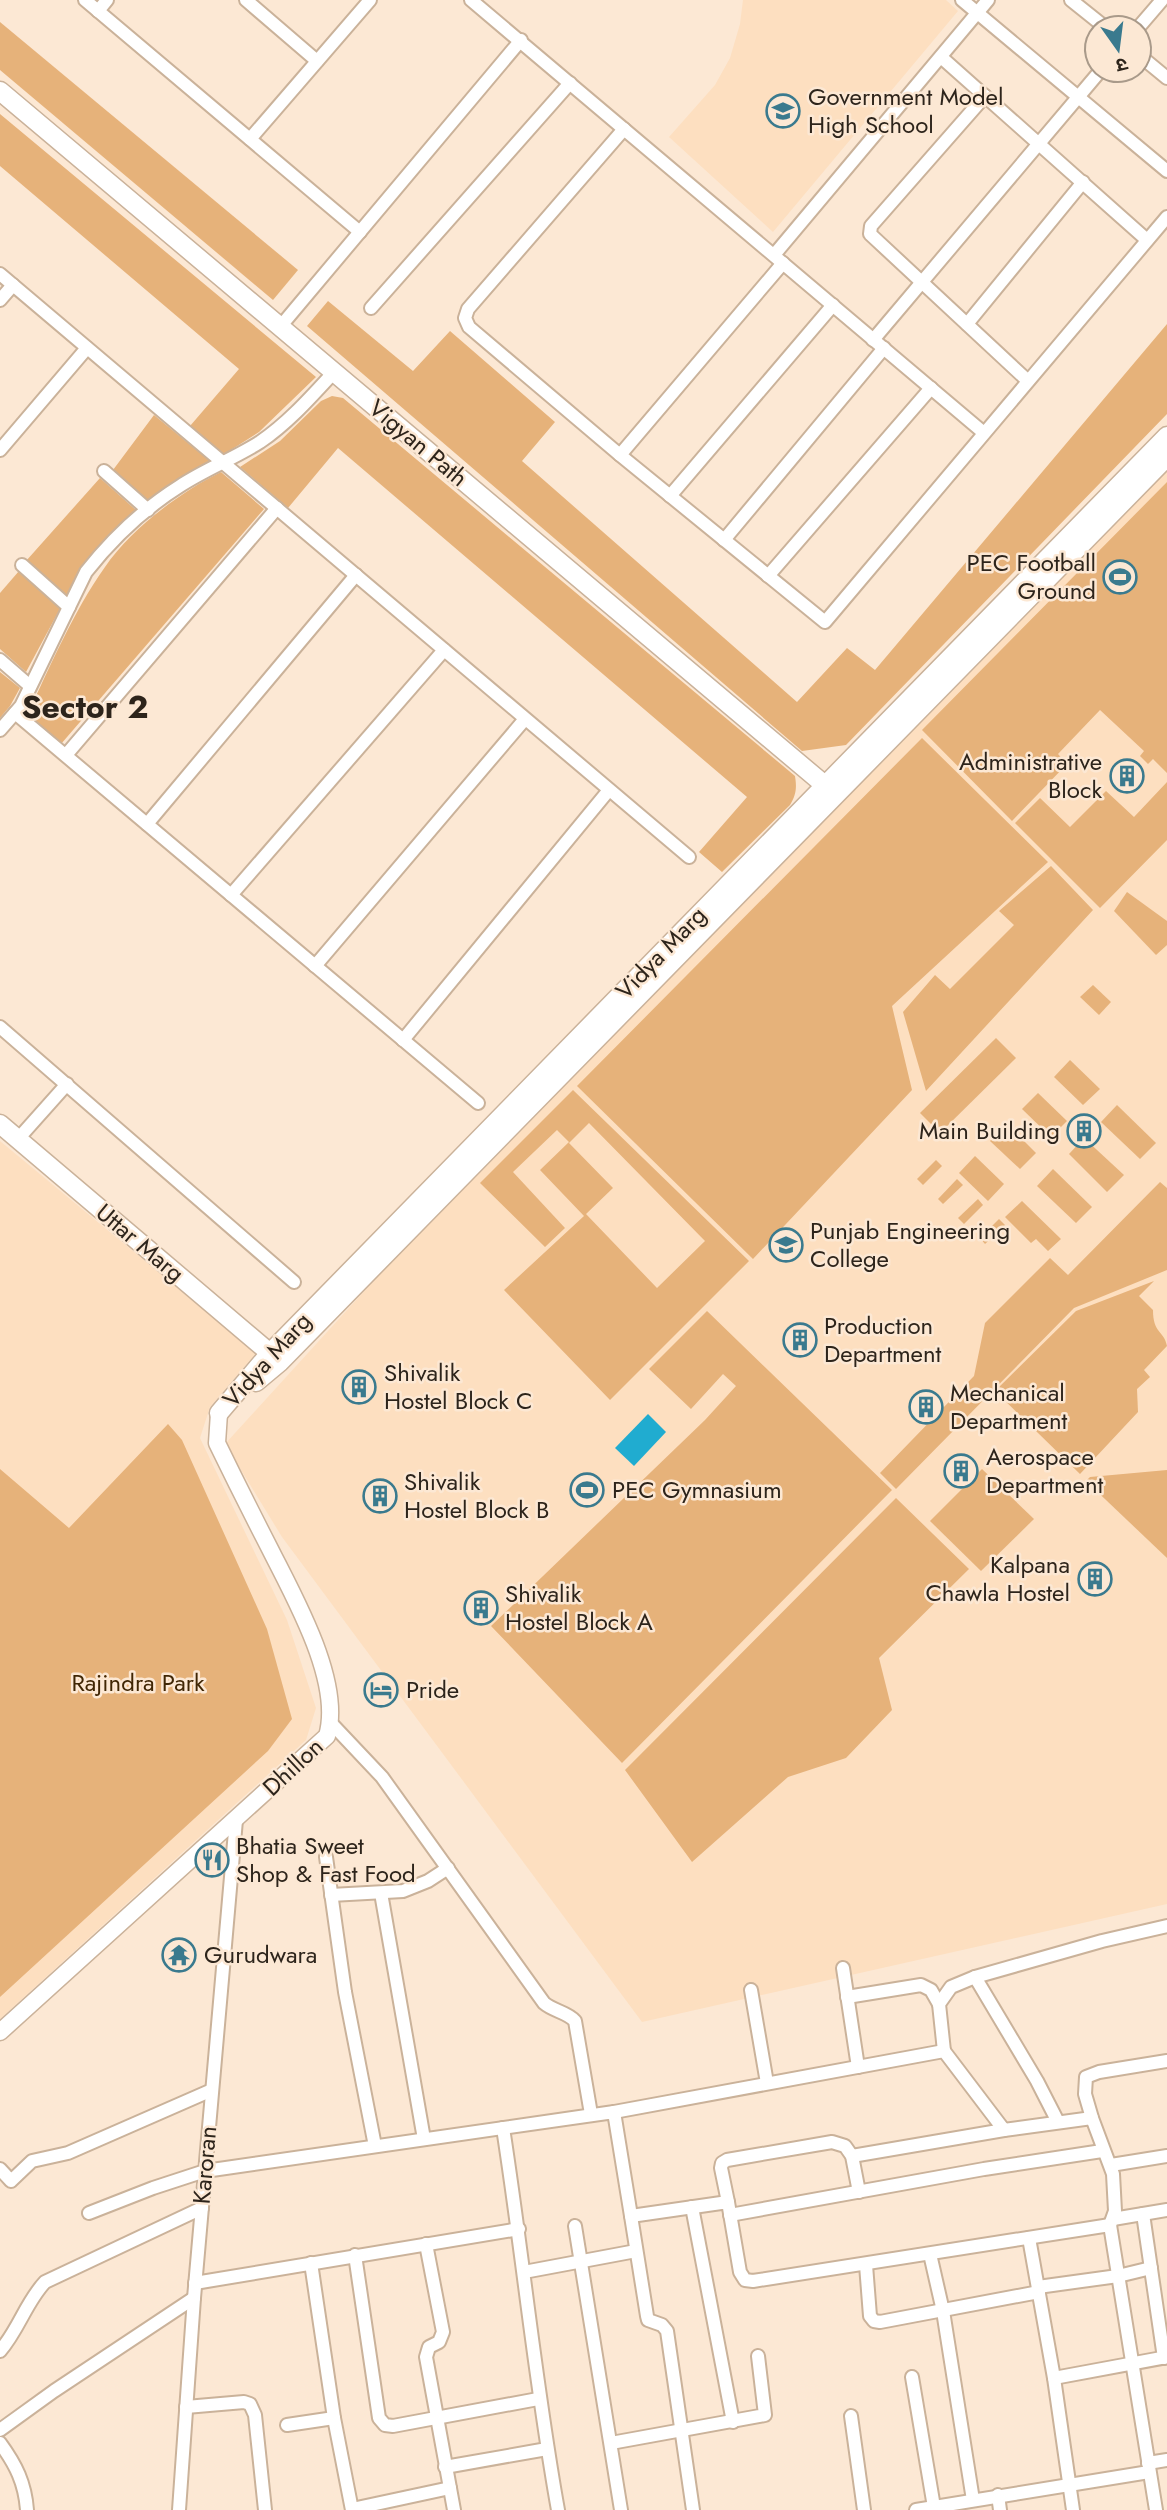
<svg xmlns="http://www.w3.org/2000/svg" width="1167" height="2510" font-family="Jost,'Noto Sans Devanagari',sans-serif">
	<rect width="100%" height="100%" fill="#fce8d4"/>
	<g fill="#fddfc0">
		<path d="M743 0H946L958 11 773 232 669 137 715 85 730 58 740 24Z"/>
		<path d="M1167 463V1904L642 2022 282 1537 225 1444 562 1074Z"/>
		<path d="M0 1141 256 1353 210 1407 200 1438 287 1620 316 1708 306 1740 0 2019Z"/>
	</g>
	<g fill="#e6b27a" fill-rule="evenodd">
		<path d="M0 22 298 270 273 300 0 70Z"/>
		<path d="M0 114 316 377 259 432 223 455 190 426 239 369 0 166Z"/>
		<path d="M328 301 413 371 450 331 555 422 522 461 797 702 847 648 875 670 1167 324V414L846 745 802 751 307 326Z"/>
		<path d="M332 396 343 398 795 776C797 788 796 795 790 805L722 872 699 852 747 797 338 448 288 508 240 467 280 441 321 401Z"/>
		<path d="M154 415 210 461 174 483 149 502 113 470Z"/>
		<path d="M221 472 264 509 61 744 27 715C51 665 73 612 105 567 130 530 180 492 221 472Z"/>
		<path d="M100 478 137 511C104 540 86 558 67 598L26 561Z"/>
		<path d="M1167 482V773L1153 759 1148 764 1140 756 1144 751 1100 710 1058 754 1067 764 1012 821 922 730Z"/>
		<path d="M19 571 61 607 26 672 0 649V593Z"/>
		<path d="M0 672 20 688 10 706 0 718Z"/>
		<path d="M922 738 1048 862 892 1006 912 1090 753 1259 577 1086Z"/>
		<path d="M1167 782V840L1100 908 1015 823 1040 798 1070 827 1106 791 1134 817Z"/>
		<path d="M1051 866 1093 910 926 1091 903 1012 935 975 950 989 1014 925 999 911Z"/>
		<path d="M1127 892 1167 921V945L1156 955 1114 911Z"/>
		<path d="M1093 985 1111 1002 1099 1015 1080 997Z"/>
		<path d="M996 1038 1016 1058 940 1133 920 1113Z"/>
		<path d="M1070 1060 1100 1089 1083 1105 1054 1077Z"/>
		<path d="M573 1090 749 1261 610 1400 504 1290 584 1216 540 1170 569 1142 557 1130 513 1172 565 1228 545 1247 480 1183ZM589 1123 705 1241 657 1288 586 1214 613 1188 569 1143Z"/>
		<path d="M1038 1093 1067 1121 1051 1137 1022 1109Z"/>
		<path d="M1117 1105 1156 1143 1140 1159 1101 1122Z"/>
		<path d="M1007 1124 1036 1153 1020 1169 990 1141Z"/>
		<path d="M1084 1138 1124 1175 1107 1192 1069 1154Z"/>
		<path d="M975 1156 1004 1184 988 1201 959 1173Z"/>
		<path d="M936 1160 942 1166 923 1185 917 1179Z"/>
		<path d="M1053 1169 1092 1207 1076 1223 1037 1186Z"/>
		<path d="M957 1179 963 1185 943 1204 938 1199Z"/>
		<path d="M1160 1182 1167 1188V1270L1074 1308 896 1489 880 1473 974 1376 985 1323 1050 1258 1068 1275Z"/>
		<path d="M978 1199 983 1205 964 1224 958 1218Z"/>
		<path d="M1022 1201 1061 1239 1048 1251 1036 1239 1031 1243 1005 1217Z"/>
		<path d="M999 1219 1005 1225 985 1244 980 1238Z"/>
		<path d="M1154 1281 1139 1296 1153 1310C1153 1334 1164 1330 1167 1346L1144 1370 1150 1377 1137 1389 1138 1412 1080 1474 995 1391 1076 1311Z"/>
		<path d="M707 1311 892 1490 622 1763 491 1626 705 1420 736 1386 723 1374 691 1409 649 1369Z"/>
		<path d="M168 1424 182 1440 267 1629 292 1719 268 1751 0 1997V1469L69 1528Z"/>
		<path d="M982 1469 1034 1519 981 1571 930 1521Z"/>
		<path d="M1167 1470V1558L1086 1481 1090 1477Z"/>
		<path d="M896 1498 969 1569 879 1658 892 1710 846 1758 788 1777 692 1862 625 1770Z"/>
	</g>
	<path fill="#20acd0" d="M648 1414 666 1432 634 1466 615 1448Z"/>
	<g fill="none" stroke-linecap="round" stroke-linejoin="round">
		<defs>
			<g id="minor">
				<path d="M85 0 360 232"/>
				<path d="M246 0 317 61"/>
				<path d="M471 0 984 433"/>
				<path d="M962 0 1167 171"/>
				<path d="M1071 0 1106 28"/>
				<path d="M98 11 107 0"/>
				<path d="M1138 28 1162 0"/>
				<path d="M1139 55 1167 78"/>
				<path d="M941 57 1147 240"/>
				<path d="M985 96 871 226 870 234 1028 381"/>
				<path d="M624 129 468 309 465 318 469 327 620 455 825 622 1167 217"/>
				<path d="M250 139 370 0"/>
				<path d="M774 255 988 0"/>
				<path d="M0 274 689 857"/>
				<path d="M0 300 13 285"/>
				<path d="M371 308 570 83"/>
				<path d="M967 324 1083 182"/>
				<path d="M280 327 521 40"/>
				<path d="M873 340 1101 70"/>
				<path d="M0 450 87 348"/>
				<path d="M620 455 783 263"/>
				<path d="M104 471 148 510"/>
				<path d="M670 496 833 305"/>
				<path d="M724 540 884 348"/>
				<path d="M22 565 69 607"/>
				<path d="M768 576 931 388"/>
				<path d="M0 660 30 686"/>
				<path d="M15 713 478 1103"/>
				<path d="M0 730 21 706 86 572C112 539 145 508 180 486 206 469 235 458 260 442 288 423 311 397 334 372"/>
				<path d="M66 755 277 508"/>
				<path d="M147 824 356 575"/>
				<path d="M231 895 444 650"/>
				<path d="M315 966 525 719"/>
				<path d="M0 1027 294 1282"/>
				<path d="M403 1040 609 790"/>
				<path d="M18 1139 67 1084"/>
				<path d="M331 1723 382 1777 544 2003C553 2011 567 2012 575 2021L591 2114"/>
				<path d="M326 1857 345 1992 375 2146"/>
				<path d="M381 1893 424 2139"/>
				<path d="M331 1895 403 1891 428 1881 448 1868"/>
				<path d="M843 1968 858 2067"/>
				<path d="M975 1977 1037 2081 1058 2122"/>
				<path d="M751 1990 767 2083"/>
				<path d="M847 1997 921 1985 931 1990 939 2004"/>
				<path d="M944 2051 939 2004 951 1987 975 1977 1102 1941 1167 1926"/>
				<path d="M614 2112 944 2051 1004 2130 1092 2118"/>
				<path d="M503 2128C523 2256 535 2383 558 2510"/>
				<path d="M852 2156 1004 2130"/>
				<path d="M1111 2165 1167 2156"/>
				<path d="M0 2169 11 2181 32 2161 68 2153 212 2090"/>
				<path d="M728 2202 721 2168 722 2163 727 2160 832 2142 845 2146 852 2156 859 2192"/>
				<path d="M692 2207 733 2422"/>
				<path d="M89 2213 153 2188 205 2171 614 2112 631 2216 728 2202 740 2272 745 2280 753 2281 1110 2225 1156 2510"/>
				<path d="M1143 2214 1164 2358"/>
				<path d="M730 2215 984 2169 1102 2151"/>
				<path d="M631 2216 647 2316 648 2320 662 2325 667 2331 693 2510"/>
				<path d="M1113 2219 1167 2210"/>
				<path d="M1110 2225 1115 2211 1113 2174 1092 2118 1085 2094 1086 2077 1099 2072 1167 2061"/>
				<path d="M575 2226 621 2510"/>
				<path d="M1029 2238 1054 2378 1073 2510"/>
				<path d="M426 2244 443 2332 439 2342 429 2347 426 2357 454 2510"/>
				<path d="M930 2254 943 2311 973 2500"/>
				<path d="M355 2255 379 2418 385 2425 393 2426 538 2399"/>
				<path d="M866 2265 870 2316 874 2321 880 2322 1039 2292"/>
				<path d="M524 2272 636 2251"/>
				<path d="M195 2283 519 2229"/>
				<path d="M1038 2287 1118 2276 1151 2268"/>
				<path d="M0 2351C19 2329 26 2302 45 2282L202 2208"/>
				<path d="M912 2377 934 2507"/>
				<path d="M1054 2378 1167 2357"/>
				<path d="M186 2407 244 2402 250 2404 255 2415 265 2510"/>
				<path d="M851 2416 864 2510"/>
				<path d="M334 2418 352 2510"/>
				<path d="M287 2425 334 2418 311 2263"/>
				<path d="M0 2430 54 2391 194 2298"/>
				<path d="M0 2443C16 2465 25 2483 27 2510"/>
				<path d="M611 2443 765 2415 758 2356"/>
				<path d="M1148 2463 1167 2460"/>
				<path d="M445 2467 547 2449"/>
				<path d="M998 2495 1000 2510"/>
				<path d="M352 2509 450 2488"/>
				<path d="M179 2510 194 2298 236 1820"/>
				<path d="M916 2510 1149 2472"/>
			</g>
			<path id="tertiary" d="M0 2032 327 1736C343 1682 294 1597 270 1549 252 1514 234 1478 217 1443L219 1413"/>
			<g id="secondary">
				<path d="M0 91 833 792"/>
				<path d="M0 1124 277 1359"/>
				<path d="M256 1382 280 1362 1167 457"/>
				<path d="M219 1413 270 1353 1167 436"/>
			</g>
		</defs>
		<use href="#minor" stroke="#cab29a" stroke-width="16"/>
		<use href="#tertiary" stroke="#cab29a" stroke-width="19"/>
		<use href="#secondary" stroke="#cab29a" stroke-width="21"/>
		<use href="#minor" stroke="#fff" stroke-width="12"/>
		<use href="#tertiary" stroke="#fff" stroke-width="16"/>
		<use href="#secondary" stroke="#fff" stroke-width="18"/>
	</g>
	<defs>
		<symbol id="school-ring" viewBox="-11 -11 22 22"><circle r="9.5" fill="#fce8d4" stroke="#3a7a8e" stroke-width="1.5"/><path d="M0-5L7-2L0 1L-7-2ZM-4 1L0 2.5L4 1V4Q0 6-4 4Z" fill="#3a7a8e"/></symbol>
		<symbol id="stadium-ring" viewBox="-11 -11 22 22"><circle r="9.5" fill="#fce8d4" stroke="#3a7a8e" stroke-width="1.5"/><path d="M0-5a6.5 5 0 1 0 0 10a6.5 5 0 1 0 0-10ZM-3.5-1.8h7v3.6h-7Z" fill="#3a7a8e"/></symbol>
		<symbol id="building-ring" viewBox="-11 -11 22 22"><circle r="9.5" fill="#fce8d4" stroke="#3a7a8e" stroke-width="1.5"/><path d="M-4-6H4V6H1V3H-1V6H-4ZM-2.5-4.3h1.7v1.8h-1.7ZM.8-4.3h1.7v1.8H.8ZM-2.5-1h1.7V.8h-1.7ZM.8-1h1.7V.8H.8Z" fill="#3a7a8e"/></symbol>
		<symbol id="university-ring" viewBox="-11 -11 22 22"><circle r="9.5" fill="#fce8d4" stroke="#3a7a8e" stroke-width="1.5"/><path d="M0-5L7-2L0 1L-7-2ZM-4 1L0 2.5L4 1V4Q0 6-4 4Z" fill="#3a7a8e"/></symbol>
		<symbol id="hotel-ring" viewBox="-11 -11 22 22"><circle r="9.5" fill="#fce8d4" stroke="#3a7a8e" stroke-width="1.5"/><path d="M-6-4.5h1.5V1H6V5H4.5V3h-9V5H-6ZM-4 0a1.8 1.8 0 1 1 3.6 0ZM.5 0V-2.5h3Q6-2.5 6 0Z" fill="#3a7a8e"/></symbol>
		<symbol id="restaurant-ring" viewBox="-11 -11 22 22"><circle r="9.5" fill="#fce8d4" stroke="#3a7a8e" stroke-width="1.5"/><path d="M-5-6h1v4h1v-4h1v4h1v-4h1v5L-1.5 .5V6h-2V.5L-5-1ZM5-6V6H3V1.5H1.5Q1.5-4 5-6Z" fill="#3a7a8e"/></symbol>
		<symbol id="temple-ring" viewBox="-11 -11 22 22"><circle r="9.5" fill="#fce8d4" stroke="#3a7a8e" stroke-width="1.5"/><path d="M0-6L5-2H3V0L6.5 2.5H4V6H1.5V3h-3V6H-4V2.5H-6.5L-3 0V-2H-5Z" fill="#3a7a8e"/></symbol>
	</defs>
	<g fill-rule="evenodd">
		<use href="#school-ring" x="764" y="92" width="38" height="38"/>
		<use href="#stadium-ring" x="1101" y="558" width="38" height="38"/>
		<use href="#building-ring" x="1108" y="757" width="38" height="38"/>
		<use href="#building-ring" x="1065" y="1112" width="38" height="38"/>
		<use href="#university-ring" x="767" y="1226" width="38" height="38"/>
		<use href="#building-ring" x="781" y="1321" width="38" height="38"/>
		<use href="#building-ring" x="340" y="1368" width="38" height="38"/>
		<use href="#building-ring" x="907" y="1388" width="38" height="38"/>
		<use href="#building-ring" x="942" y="1452" width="38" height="38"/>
		<use href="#stadium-ring" x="568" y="1471" width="38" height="38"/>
		<use href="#building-ring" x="361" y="1477" width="38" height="38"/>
		<use href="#building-ring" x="1076" y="1560" width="38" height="38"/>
		<use href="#building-ring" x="462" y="1589" width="38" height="38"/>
		<use href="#hotel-ring" x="362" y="1671" width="38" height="38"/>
		<use href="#restaurant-ring" x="193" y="1841" width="38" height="38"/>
		<use href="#temple-ring" x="160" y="1936" width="38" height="38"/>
	</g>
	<g text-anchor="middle" stroke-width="5" stroke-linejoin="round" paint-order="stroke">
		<g font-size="24" fill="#2d241b" stroke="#fce8d4" text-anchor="start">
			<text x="808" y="105">Government Model<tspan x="808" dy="28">High School</tspan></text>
			<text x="1096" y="571" text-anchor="end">PEC Football<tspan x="1096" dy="28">Ground</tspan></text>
			<text x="1102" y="770" text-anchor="end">Administrative<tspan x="1102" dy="28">Block</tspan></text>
			<text x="1060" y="1139" text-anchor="end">Main Building</text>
			<text x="810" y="1239">Punjab Engineering<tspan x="810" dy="28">College</tspan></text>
			<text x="824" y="1334">Production<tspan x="824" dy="28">Department</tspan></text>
			<text x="384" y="1381">Shivalik<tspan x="384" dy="28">Hostel Block C</tspan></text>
			<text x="950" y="1401">Mechanical<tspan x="950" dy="28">Department</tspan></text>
			<text x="986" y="1465">Aerospace<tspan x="986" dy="28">Department</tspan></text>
			<text x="404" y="1490">Shivalik<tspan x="404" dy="28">Hostel Block B</tspan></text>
			<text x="612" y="1498">PEC Gymnasium</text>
			<text x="1070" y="1573" text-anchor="end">Kalpana<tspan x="1070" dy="28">Chawla Hostel</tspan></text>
			<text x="505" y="1602">Shivalik<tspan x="505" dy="28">Hostel Block A</tspan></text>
			<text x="406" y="1698">Pride</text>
			<text x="236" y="1854">Bhatia Sweet<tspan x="236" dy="28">Shop &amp; Fast Food</tspan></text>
			<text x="204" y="1963">Gurudwara</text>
		</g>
		<g font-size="24" fill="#2d241b" stroke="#fce8d4">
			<text transform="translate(418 443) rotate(40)" y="8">Vigyan Path</text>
			<text transform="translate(661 953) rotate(-46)" y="8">Vidya Marg</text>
			<text transform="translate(140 1243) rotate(40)" y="8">Uttar Marg</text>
			<text transform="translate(267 1360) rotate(-48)" y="8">Vidya Marg</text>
			<text transform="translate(293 1767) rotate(-43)" y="8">Dhillon</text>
			<text transform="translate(205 2165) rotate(-85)" y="8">Karoran</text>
		</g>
		<g font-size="24" fill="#402604" stroke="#fce8d4">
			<text x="138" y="1691">Rajindra Park</text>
		</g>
		<g font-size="32" font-weight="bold" fill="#2d241b" stroke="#fce8d4">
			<text x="85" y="718">Sector 2</text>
		</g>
	</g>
	<g transform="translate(1118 49) rotate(166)"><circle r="33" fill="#fce8d4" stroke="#a99a8a" stroke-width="2"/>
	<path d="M0-5L12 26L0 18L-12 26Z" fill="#3a7a8e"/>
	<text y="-10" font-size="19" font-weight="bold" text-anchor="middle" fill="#2d241b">उ</text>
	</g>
</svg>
